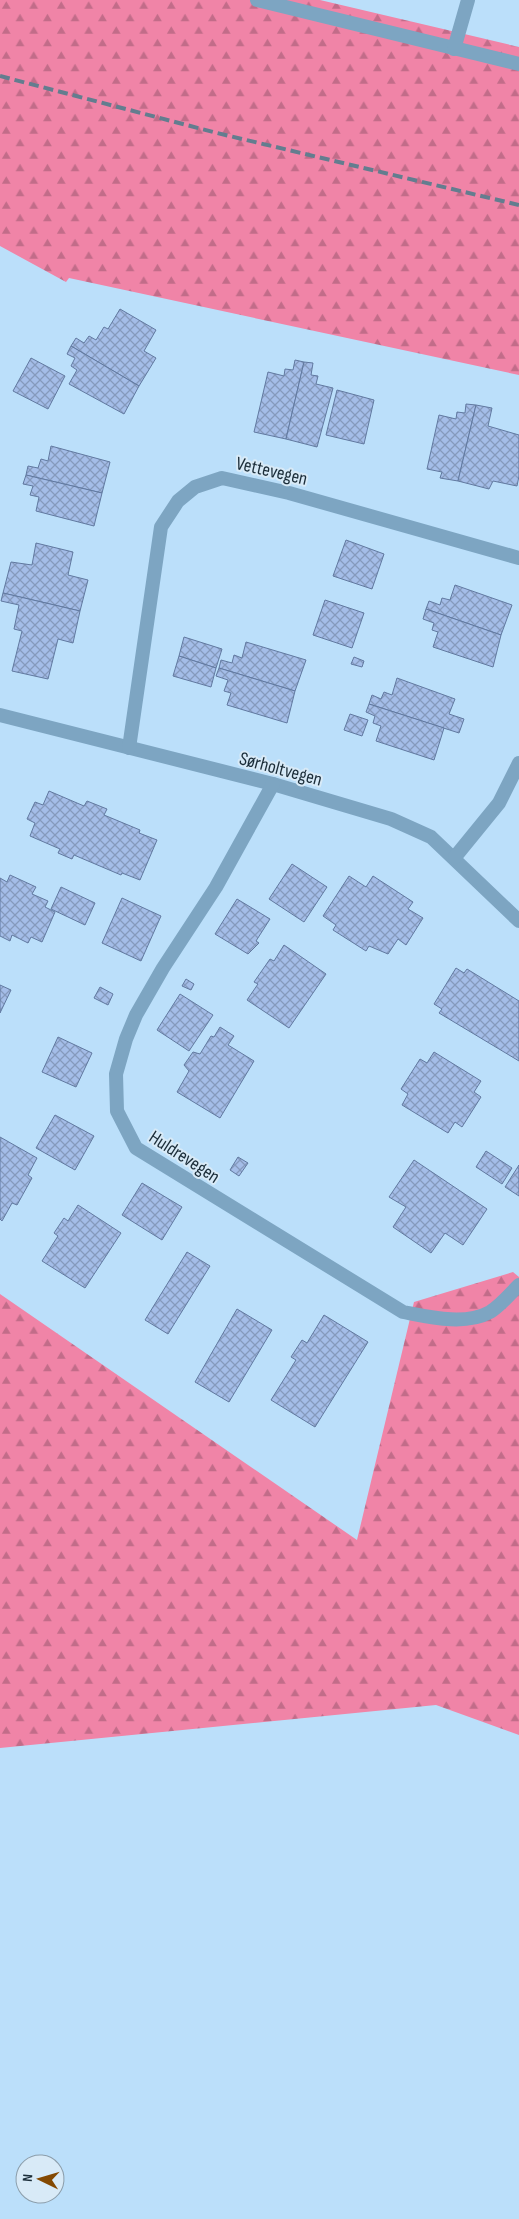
<svg xmlns="http://www.w3.org/2000/svg" width="519" height="2219" font-family="'Sofia Sans Condensed',sans-serif">
	<defs>
		<pattern id="forest-firs" width="22" height="20" patternUnits="userSpaceOnUse" patternTransform="scale(1.25)"><rect width="22" height="20" fill="#f084a7"/><path d="M5 1l3.5 6h-7zM16 11l3.5 6h-7z" fill="#c26c89"/></pattern>
		<pattern id="building-cross-hatch" width="8" height="8" patternUnits="userSpaceOnUse" patternTransform="scale(1.25)"><rect width="8" height="8" fill="#a4bde8"/><path d="M0 0l8 8M0 8l8-8" fill="none" stroke="#859abd"/></pattern>
	</defs>
	<rect width="100%" height="100%" fill="#bbdffa"/>
	<g fill="url(#forest-firs)">
		<path d="M0 0H320L519 47V375L69 278 66 282 0 246Z"/>
		<path d="M513 1272 519 1277V1735L436 1705 0 1748V1294L357 1540 414 1302Z"/>
	</g>
	<g fill="url(#building-cross-hatch)" stroke="#6179a0">
		<path d="M120 309 156 330 144 351 156 358 139 386 71 346 76 338 84 343 89 336 96 340 104 327 108 329Z"/>
		<path d="M71 346 139 386 124 414 69 384 77 370 71 366 75 358 67 354Z"/>
		<path d="M31 358 65 376 48 409 13 391Z"/>
		<path d="M295 360 304 362 286 439 254 432 268 372 284 376 285 369 293 370Z"/>
		<path d="M304 362 313 363 311 375 318 376 316 384 333 388 317 447 286 439Z"/>
		<path d="M337 390 374 400 364 444 326 435Z"/>
		<path d="M466 404 476 405 458 481 440 478 442 472 427 469 439 415 456 419 457 412 465 413Z"/>
		<path d="M476 405 492 408 488 426 519 435V476L517 486 493 481 489 489 458 481Z"/>
		<path d="M51 446 110 462 102 493 26 475 28 466 38 468 41 459 48 461Z"/>
		<path d="M26 475 102 493 94 526 36 511 39 497 30 495 33 486 23 484Z"/>
		<path d="M346 540 384 554 372 589 333 576Z"/>
		<path d="M36 543 73 552 68 575 88 580 80 611 3 593 11 562 32 565Z"/>
		<path d="M455 585 512 605 501 635 426 609 429 601 440 605 442 598 450 600Z"/>
		<path d="M3 593 80 611 73 643 58 639 48 679 12 671 22 631 14 629 19 605 1 601Z"/>
		<path d="M325 600 364 613 352 648 313 635Z"/>
		<path d="M426 609 501 635 493 667 433 647 438 632 432 630 434 623 423 619Z"/>
		<path d="M184 637 222 649 216 668 179 656Z"/>
		<path d="M246 642 306 660 295 691 219 668 221 660 232 663 234 655 242 658Z"/>
		<path d="M179 656 216 668 211 687 173 676Z"/>
		<path d="M354 657 364 661 362 667 351 664Z"/>
		<path d="M219 668 295 691 287 723 227 705 231 693 224 691 228 680 216 676Z"/>
		<path d="M397 678 455 699 449 714 464 719 459 733 369 704 372 695 381 699 384 692 392 695Z"/>
		<path d="M369 704 444 728 434 760 376 741 381 726 373 723 375 716 366 712Z"/>
		<path d="M350 714 368 720 362 736 344 730Z"/>
		<path d="M49 791 84 806 87 801 107 809 104 815 140 830 139 833 157 840 140 880 122 873 121 875 74 855 72 859 58 853 60 849 30 836 35 823 27 819 35 802 43 805Z"/>
		<path d="M292 864 327 887 304 922 269 899Z"/>
		<path d="M10 875 36 887 32 894 48 901 45 907 55 912 42 942 31 937 28 943 12 935 10 941 0 936V878L7 882Z"/>
		<path d="M349 876 366 887 373 876 413 902 408 909 423 918 406 945 398 939 388 954 369 946 366 951 333 930 336 925 323 916Z"/>
		<path d="M61 887 95 903 85 925 51 909Z"/>
		<path d="M122 898 161 916 141 961 102 943Z"/>
		<path d="M237 899 270 919 256 941 259 943 248 954 215 934Z"/>
		<path d="M284 945 326 974 289 1028 247 1000 258 984 254 982 270 959 274 961Z"/>
		<path d="M456 968 464 973 467 969 519 1001V1061L439 1013 442 1009 434 1004Z"/>
		<path d="M186 979 194 984 191 990 182 986Z"/>
		<path d="M0 985 11 990 0 1013Z"/>
		<path d="M100 987 113 994 108 1005 94 998Z"/>
		<path d="M180 994 213 1015 189 1051 157 1030Z"/>
		<path d="M220 1027 234 1036 228 1045 254 1061 220 1118 177 1092 189 1071 184 1065 193 1052 200 1054 211 1036 214 1037Z"/>
		<path d="M58 1037 92 1053 76 1087 42 1072Z"/>
		<path d="M434 1052 481 1081 474 1092 481 1097 462 1127 455 1122 448 1133 402 1105 408 1094 401 1089 420 1059 427 1063Z"/>
		<path d="M55 1115 94 1136 75 1170 36 1148Z"/>
		<path d="M0 1137 37 1158 28 1175 32 1178 17 1205 12 1203 2 1221 0 1219Z"/>
		<path d="M486 1151 512 1168 502 1184 476 1167Z"/>
		<path d="M238 1157 248 1163 239 1176 230 1170Z"/>
		<path d="M414 1160 487 1209 463 1245 445 1233 431 1253 393 1227 406 1207 389 1197Z"/>
		<path d="M519 1165V1196L505 1187Z"/>
		<path d="M142 1183 182 1207 162 1240 122 1215Z"/>
		<path d="M78 1205 121 1233 85 1288 42 1261 58 1236 54 1233 64 1218 68 1221Z"/>
		<path d="M187 1252 210 1266 168 1334 145 1320Z"/>
		<path d="M237 1309 272 1330 229 1402 195 1382Z"/>
		<path d="M324 1315 368 1342 315 1427 271 1400 296 1360 291 1357 302 1340 307 1343Z"/>
	</g>
	<g fill="none" stroke-linecap="round" stroke-linejoin="round">
		<g stroke="#7da5c2" stroke-width="14">
			<path d="M257 0 519 64"/>
			<path d="M454 49 468 0"/>
			<path d="M0 715 273 784 391 819 431 837 519 921"/>
			<path d="M129 748 161 527 178 501 195 487 222 478 289 493 519 558"/>
			<path d="M273 784 216 887 163 968 136 1015 126 1039 116 1074 117 1111 136 1148 403 1312C429 1317 465 1326 490 1312 500 1306 510 1294 519 1285"/>
			<path d="M455 857 499 803 519 763"/>
		</g>
		<path stroke="#637d8f" stroke-width="4" stroke-dasharray="10 5" stroke-linecap="butt" d="M0 76 217 133 519 205"/>
	</g>
	<g text-anchor="middle" stroke-width="4" stroke-linejoin="round" paint-order="stroke">
		<g font-size="19" fill="#1b2d39" stroke="#d8eaf7">
			<text transform="translate(272 470) rotate(13)" y="7">Vettevegen</text>
			<text transform="translate(281 768) rotate(15)" y="7">Sørholtvegen</text>
			<text transform="translate(185 1156) rotate(33)" y="7">Huldrevegen</text>
		</g>
	</g>
	<g transform="translate(40 2179) rotate(275)"><circle r="24" fill="#d8eaf7" stroke="#8c9eab"/>
	<path d="M0-4L9 19L0 12L-9 19Z" fill="#844902"/>
	<text y="-8" font-size="14" font-weight="bold" text-anchor="middle" fill="#1b2d39">N</text>
	</g>
</svg>
